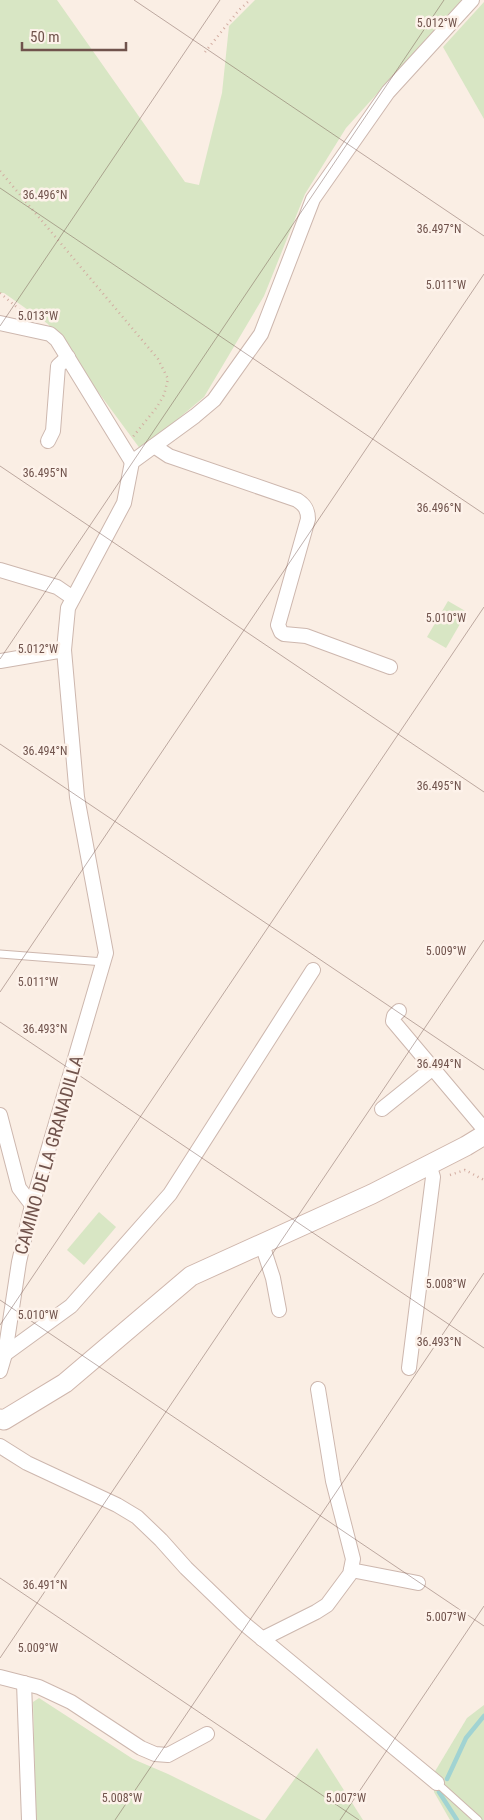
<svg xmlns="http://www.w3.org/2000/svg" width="484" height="1820" font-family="'Roboto Condensed',sans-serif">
	<rect width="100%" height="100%" fill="#faeee4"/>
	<g fill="#d8e6c4">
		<path d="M0 0H57L185 182 199 185 222 93 229 26 255 0H462L346 128 305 194 264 296 204 397 141 450 48 324 4 293H0Z"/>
		<path d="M484 2V119L443 47Z"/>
		<path d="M448 601 467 612 446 648 427 637Z"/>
		<path d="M99 1212 116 1227 84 1265 67 1250Z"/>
		<path d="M39 1698 133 1759 168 1774 261 1820H36L33 1702Z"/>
		<path d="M484 1705V1820H450L434 1792V1773L467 1718Z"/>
		<path d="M317 1748 363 1820H265Z"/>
	</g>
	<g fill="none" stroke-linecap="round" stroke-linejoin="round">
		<g stroke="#a1d3d2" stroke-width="4.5">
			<path d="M447 1779 466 1738 484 1716"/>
			<path d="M439 1792 457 1820"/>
		</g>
		<defs>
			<g id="lane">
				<path d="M0 954 104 962"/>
				<path d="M437 1783 478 1820"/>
			</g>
			<g id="street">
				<path d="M0 323 50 334 57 340 132 462"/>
				<path d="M48 441 53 431 58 366 68 357"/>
				<path d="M154 446 169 456 297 500C305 505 308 510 308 519L278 625 281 632 284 634 306 636 390 667"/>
				<path d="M0 570 57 587 73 598"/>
				<path d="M0 661 64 650"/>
				<path d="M399 1011 394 1016 393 1021 484 1129"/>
				<path d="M382 1109 433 1068"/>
				<path d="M0 1115 19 1188 32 1205"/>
				<path d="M262 1244 273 1278 279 1310"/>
				<path d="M5 1354 71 1306 170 1194 313 970"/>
				<path d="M409 1368 433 1177 429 1164"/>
				<path d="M0 1371 5 1354 19 1262 32 1205 106 953 77 797 64 650 68 608 124 503 132 462 195 416 214 400 261 334 313 199 388 92 472 0"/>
				<path d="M0 1446 27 1463 117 1505 137 1517 161 1540 186 1568 242 1622 437 1783"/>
				<path d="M351 1570 418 1583"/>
				<path d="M262 1639 316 1612 327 1605 350 1574 353 1559 333 1481 318 1389"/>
				<path d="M0 1677 39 1687 71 1702 141 1748 155 1754 168 1755 207 1734"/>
				<path d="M24 1683 29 1820"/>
			</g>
			<path id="secondary" d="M0 1419 4 1420 65 1383 191 1276 372 1194 466 1146 484 1135"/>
		</defs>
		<use href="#lane" stroke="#cdb7ae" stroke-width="9"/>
		<use href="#street" stroke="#cdb7ae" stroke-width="16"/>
		<use href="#secondary" stroke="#cfb6ac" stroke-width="21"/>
		<g stroke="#d2aca1" stroke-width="2.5" stroke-dasharray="1 4" stroke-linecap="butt">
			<path d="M205 52 239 10 250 0"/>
			<path d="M0 171 158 359 168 379 164 395 157 407 132 438"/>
			<path d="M0 293 26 315"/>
			<path d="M450 1175 465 1170 484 1180"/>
		</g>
		<use href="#lane" stroke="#fff" stroke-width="7"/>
		<use href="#street" stroke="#fff" stroke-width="14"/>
		<use href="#secondary" stroke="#fff" stroke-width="19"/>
	</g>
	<path fill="none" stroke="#70534c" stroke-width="1" stroke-opacity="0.45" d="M134 0 484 236M0 188 484 514M0 326 220 0M0 466 484 792M0 659 444 0M0 744 484 1070M0 992 484 274M0 1022 484 1348M0 1300 484 1626M0 1325 484 607M0 1578 359 1820M0 1658 484 940M115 1820 484 1273M340 1820 484 1606"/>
	<g text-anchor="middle" stroke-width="5" stroke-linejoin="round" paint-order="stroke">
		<g font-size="18" fill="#70534c" stroke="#fdf2ea">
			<text transform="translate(49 1155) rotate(-74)" y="6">CAMINO DE LA GRANADILLA</text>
		</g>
	</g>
	<g font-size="12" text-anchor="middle" fill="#70534c" stroke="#fdf2ea" stroke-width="5" stroke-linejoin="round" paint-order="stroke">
		<text x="437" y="27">5.012°W</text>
		<text x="45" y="199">36.496°N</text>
		<text x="439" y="233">36.497°N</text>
		<text x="446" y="289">5.011°W</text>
		<text x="38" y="320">5.013°W</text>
		<text x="45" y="477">36.495°N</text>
		<text x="439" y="512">36.496°N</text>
		<text x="446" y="622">5.010°W</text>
		<text x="38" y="653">5.012°W</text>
		<text x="45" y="755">36.494°N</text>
		<text x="439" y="790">36.495°N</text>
		<text x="446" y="955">5.009°W</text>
		<text x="38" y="986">5.011°W</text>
		<text x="45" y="1033">36.493°N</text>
		<text x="439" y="1068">36.494°N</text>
		<text x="446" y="1288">5.008°W</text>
		<text x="38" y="1319">5.010°W</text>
		<text x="439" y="1346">36.493°N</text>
		<text x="45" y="1589">36.491°N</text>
		<text x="446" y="1621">5.007°W</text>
		<text x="38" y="1652">5.009°W</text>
		<text x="122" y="1802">5.008°W</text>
		<text x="346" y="1802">5.007°W</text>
	</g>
	<path d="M22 42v8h104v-8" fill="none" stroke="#70534c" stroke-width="2.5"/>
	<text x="30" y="42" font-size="15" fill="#70534c" stroke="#fdf2ea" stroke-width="4" paint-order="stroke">50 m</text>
</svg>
